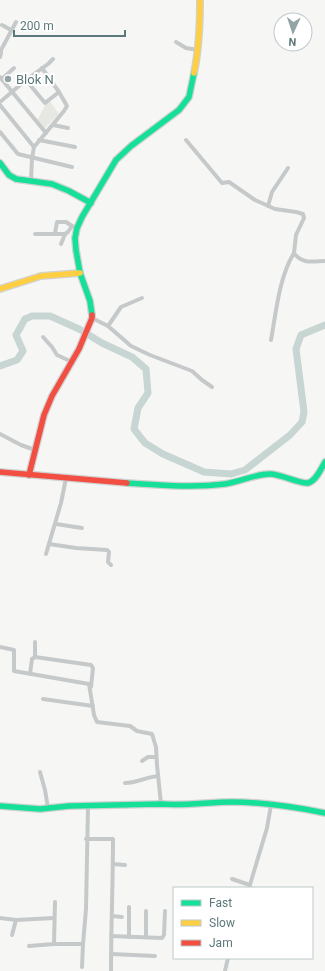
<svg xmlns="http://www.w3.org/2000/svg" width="325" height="971" font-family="Roboto,sans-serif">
	<rect width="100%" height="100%" fill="#f6f6f5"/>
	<path fill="#e7e8e2" d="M49 100 59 114 44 129 37 121 46 103Z"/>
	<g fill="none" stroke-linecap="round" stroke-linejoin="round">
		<path stroke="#c7d5d3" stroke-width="7" d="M0 366 17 360 23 351 16 335 25 319 32 316H50L79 329 102 343 132 357 146 369 148 393 138 408 134 429 145 443 163 454 204 472 231 474 245 470 290 435 302 422 304 412 296 349 301 335 325 325"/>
		<defs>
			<g id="fast">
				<path d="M0 163 9 175 16 179 52 184 69 191 91 203"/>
				<path d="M92 315 90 301 80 273 76 250 75 238 77 228 82 217 116 160 131 146 179 110 189 97 194 73"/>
				<path d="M127 483C159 485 193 488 225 484 240 482 255 474 270 474 281 474 299 484 308 483 316 481 321 469 325 462"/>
				<path d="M0 806 40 809 69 806 161 804C185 806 209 802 232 802 264 802 295 807 325 813"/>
			</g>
			<g id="slow">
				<path d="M194 73C199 49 200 25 200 0"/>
				<path d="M0 289 41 276 80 273"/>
			</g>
			<g id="jam">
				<path d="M0 472 127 483"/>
				<path d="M29 475 44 415 52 396 79 349 92 318V315"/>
			</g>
		</defs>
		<use href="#fast" stroke="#d0d2d2" stroke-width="8"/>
		<use href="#slow" stroke="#d0d2d2" stroke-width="8"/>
		<use href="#jam" stroke="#d0d2d2" stroke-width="8"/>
		<g stroke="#c6c9ca" stroke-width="4">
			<path d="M2 25 11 30"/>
			<path d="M176 42 186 48 198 50"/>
			<path d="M0 57 1 53V50L16 22"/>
			<path d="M0 77 46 133"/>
			<path d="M2 79 14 68"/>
			<path d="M26 80 45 103 59 92"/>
			<path d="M0 102 26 80 48 64 53 59"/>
			<path d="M0 105 34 147"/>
			<path d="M53 125 68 128"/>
			<path d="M0 132 18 154 72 167"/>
			<path d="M39 140 75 147"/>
			<path d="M186 140 222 183 229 182 255 200 275 209 296 212 303 214 304 218 296 235 294 253C302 265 314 261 325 261"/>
			<path d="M31 181 32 158 34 147 64 111 67 106 59 92 42 68"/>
			<path d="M268 206 272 192 288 168"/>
			<path d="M55 233 57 222H66L72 226"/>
			<path d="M35 234H65L68 232 72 226 77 228"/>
			<path d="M61 244 65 234"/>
			<path d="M92 318 108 326 121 307 142 298"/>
			<path d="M108 326 131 346 150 355 192 371 202 380 212 387"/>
			<path d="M43 337 52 347 57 355 72 362"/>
			<path d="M271 340C276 313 279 277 294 253"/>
			<path d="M0 434 21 445 35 450"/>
			<path d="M56 524 82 528"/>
			<path d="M49 544 76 548 107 550 109 552 108 562 111 565"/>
			<path d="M46 554 61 503 66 478"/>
			<path d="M0 647 14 650V671L89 684 94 715 97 722 130 726 137 731 152 734 156 747 157 765 161 804"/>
			<path d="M35 657V642"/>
			<path d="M30 674 32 659 35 657 91 665 93 668 91 687"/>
			<path d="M43 699 93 706"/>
			<path d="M142 761 148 757H156"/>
			<path d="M40 772 45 790 48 808"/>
			<path d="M125 783C137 783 146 777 158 776"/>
			<path d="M86 839H113C113 883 111 927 111 971"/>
			<path d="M113 864 125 865"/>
			<path d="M232 879 250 885"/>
			<path d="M249 888 267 828 271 805"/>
			<path d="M55 902 54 944H83L86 909 88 806"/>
			<path d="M112 916 122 917"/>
			<path d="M0 918 16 920 54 918"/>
			<path d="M12 935 16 920"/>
			<path d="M111 936 162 938 164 935 165 911"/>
			<path d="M129 937V907"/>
			<path d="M146 937V911"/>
			<path d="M29 946 54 944"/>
			<path d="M111 954 155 956"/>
			<path d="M82 967 83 944"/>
			<path d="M225 971 228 958"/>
		</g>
		<use href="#fast" stroke="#16e098" stroke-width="5.5"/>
		<use href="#slow" stroke="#ffcf43" stroke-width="5.5"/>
		<use href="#jam" stroke="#f24e42" stroke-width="5.5"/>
	</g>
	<circle fill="#92a4a6" stroke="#fff" stroke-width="1.5" cx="8" cy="79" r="4"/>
	<g text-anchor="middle" stroke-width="4" stroke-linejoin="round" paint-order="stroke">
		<g font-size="13" fill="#5c787b" stroke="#fff" text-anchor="start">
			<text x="16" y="84">Blok N</text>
		</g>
	</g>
	<rect x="173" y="887" width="140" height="72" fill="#ffffff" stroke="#bec9ca"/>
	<rect x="181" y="900" width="20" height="6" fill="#16e098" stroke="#bec9ca"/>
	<text x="209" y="907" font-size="12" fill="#5c787b">Fast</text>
	<rect x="181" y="920" width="20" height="6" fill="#ffcf43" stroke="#bec9ca"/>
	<text x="209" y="927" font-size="12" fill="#5c787b">Slow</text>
	<rect x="181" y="940" width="20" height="6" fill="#f24e42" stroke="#bec9ca"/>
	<text x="209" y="947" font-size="12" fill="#5c787b">Jam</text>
	<g transform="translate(293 32) rotate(183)"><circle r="19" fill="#ffffff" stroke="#bec9ca"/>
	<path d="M0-3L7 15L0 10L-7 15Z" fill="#92a4a6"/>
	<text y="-6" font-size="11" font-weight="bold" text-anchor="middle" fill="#5c787b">N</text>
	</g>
	<path d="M14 30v6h111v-6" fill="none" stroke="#5c787b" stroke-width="2"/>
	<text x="20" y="30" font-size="12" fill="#5c787b" stroke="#ffffff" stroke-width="3" paint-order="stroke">200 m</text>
</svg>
